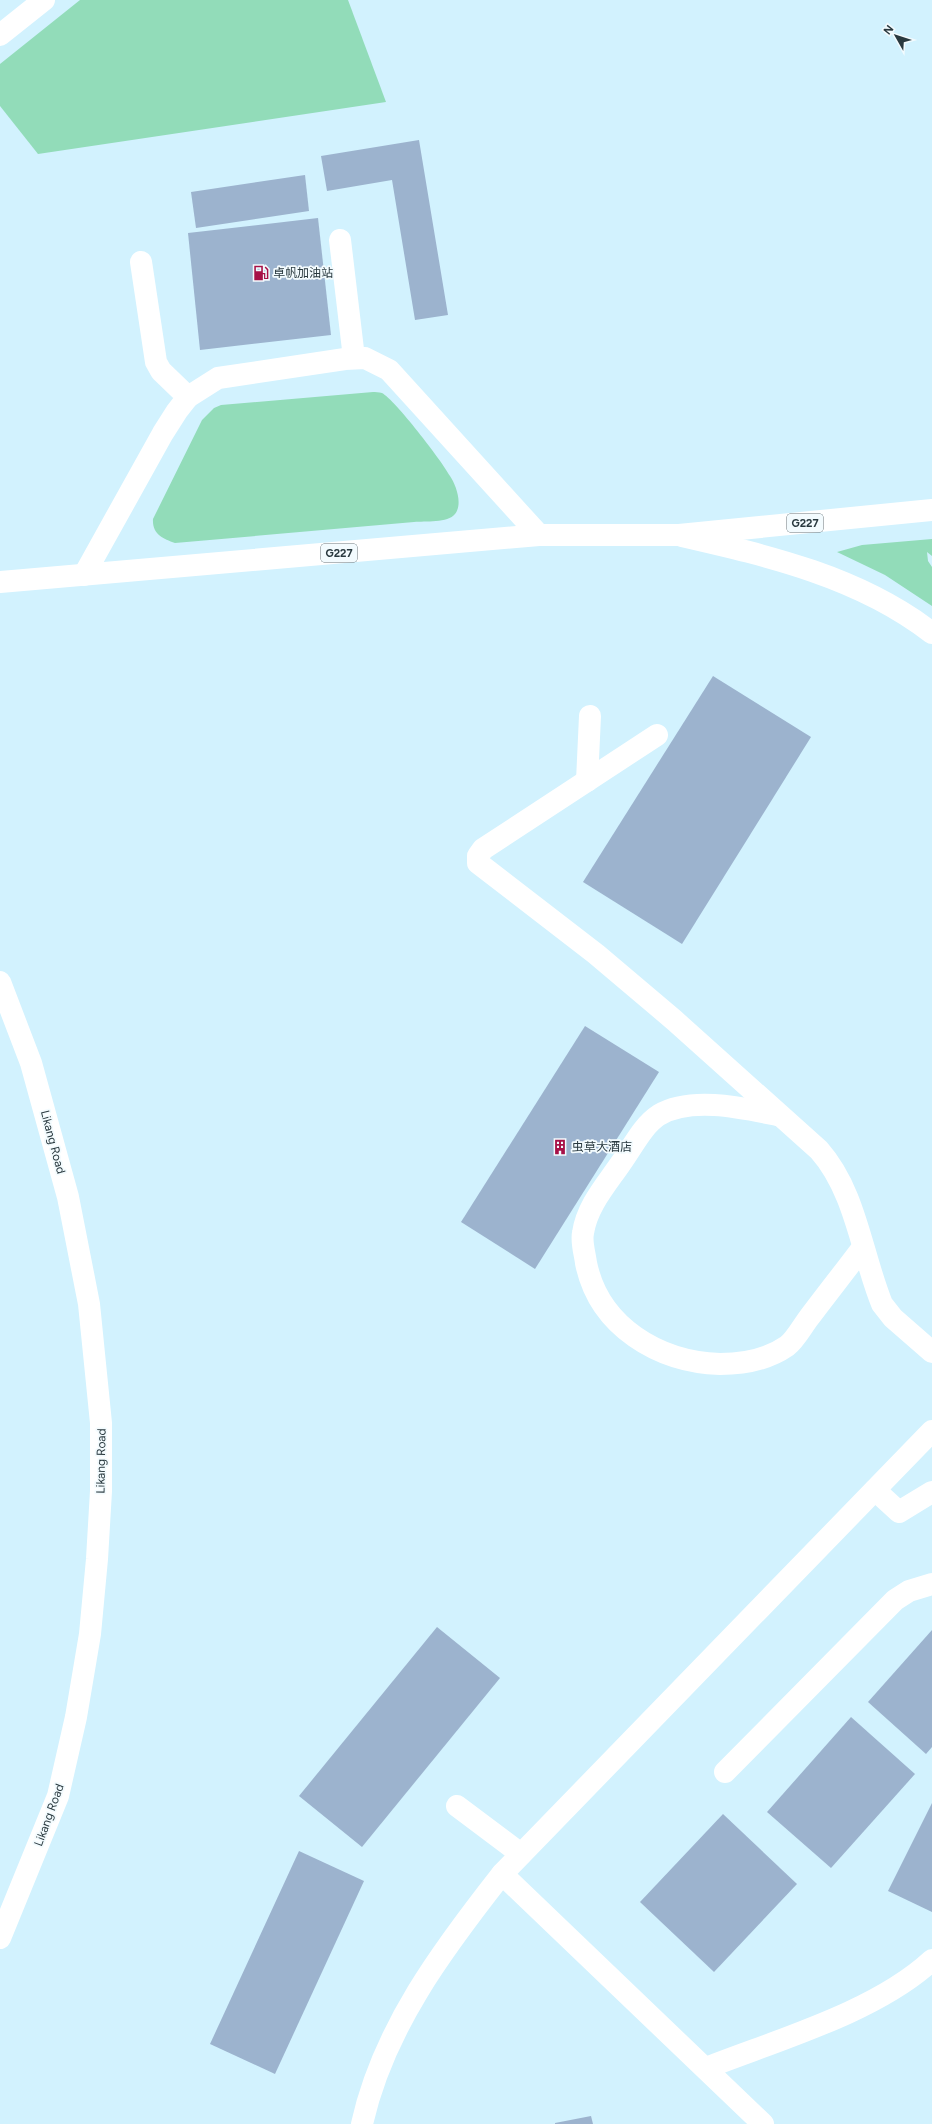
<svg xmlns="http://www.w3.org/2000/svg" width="932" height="2124" font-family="Figtree,'Noto Sans SC',sans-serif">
	<rect width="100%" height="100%" fill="#d2f2fe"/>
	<g fill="#92dcb9">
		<path d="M80 0H348L386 102 38 154 0 106V64Z"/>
		<path d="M373 392C375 392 379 392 382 393 395 400 442 461 450 476 456 485 463 504 455 514 448 523 425 521 414 522L175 543C163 539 152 534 153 519L202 420 214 408 221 405Z"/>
		<path d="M932 539V556L927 552 928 561 932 567V606L885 575 837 552 862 545Z"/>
	</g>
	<g fill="#9cb3ce">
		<path d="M419 140 448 315 415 320 392 180 327 191 321 156Z"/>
		<path d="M305 175 309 211 196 228 191 192Z"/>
		<path d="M318 218 331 335 200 350 188 233Z"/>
		<path d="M713 676 811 737 682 944 583 882Z"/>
		<path d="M585 1026 659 1072 535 1269 461 1222Z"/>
		<path d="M437 1627 500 1678 362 1847 299 1796Z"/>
		<path d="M932 1630V1747L926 1754 868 1702Z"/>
		<path d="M851 1717 915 1774 831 1868 767 1812Z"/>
		<path d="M932 1803V1912L888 1891Z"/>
		<path d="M723 1814 797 1884 714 1972 640 1902Z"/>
		<path d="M299 1851 364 1881 275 2074 210 2044Z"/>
		<path d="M591 2116 593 2124H555V2123Z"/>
	</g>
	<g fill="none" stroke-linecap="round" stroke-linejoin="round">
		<g stroke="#fff" stroke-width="22">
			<path d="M340 240 354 358"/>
			<path d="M141 262 156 362 161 371 188 397"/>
			<path d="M84 575 163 433 177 411 188 397 218 378 345 359 365 358 389 370 539 535"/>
			<path d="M657 735 483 849 478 856V863L596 954 674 1020 819 1150C856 1192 861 1252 882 1304L893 1318 932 1352"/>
			<path d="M587 781 590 716"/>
			<path d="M777 1115C743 1108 691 1096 659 1115 643 1125 632 1148 621 1163 606 1185 587 1206 583 1233 581 1242 585 1254 586 1263 599 1327 659 1362 720 1364 744 1364 767 1360 787 1346 795 1340 802 1327 808 1319 826 1295 845 1271 863 1247"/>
			<path d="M875 1490 899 1512 932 1492"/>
			<path d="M725 1772 895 1600 909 1591 932 1584"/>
			<path d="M457 1806 521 1854"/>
			<path d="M502 1874 763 2124"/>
			<path d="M706 2068C777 2040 876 2012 932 1960"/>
		</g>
		<g stroke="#fff" stroke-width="22">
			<path d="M682 536C769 556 860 577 932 633"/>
			<path d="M0 982 31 1063 68 1197 89 1304 101 1423V1491L97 1559 90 1634 76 1717 58 1796 0 1938"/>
			<path d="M362 2124C383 2029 443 1949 502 1874L932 1431"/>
		</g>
		<g stroke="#fff" stroke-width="22">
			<path d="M0 35 44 0"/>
			<path d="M0 582 539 535H679L932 510"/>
		</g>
	</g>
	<defs>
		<symbol id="fuel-bare" viewBox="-9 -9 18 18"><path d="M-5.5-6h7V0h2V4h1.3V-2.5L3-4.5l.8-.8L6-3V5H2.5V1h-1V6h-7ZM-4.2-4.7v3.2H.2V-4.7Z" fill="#a71147" stroke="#f3fbfe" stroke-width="2.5" paint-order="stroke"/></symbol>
		<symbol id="building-bare" viewBox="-9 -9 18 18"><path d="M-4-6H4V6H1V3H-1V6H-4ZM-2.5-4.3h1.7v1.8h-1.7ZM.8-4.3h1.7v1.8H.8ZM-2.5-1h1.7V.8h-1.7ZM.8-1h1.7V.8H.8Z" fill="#a71147" stroke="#f3fbfe" stroke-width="2.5" paint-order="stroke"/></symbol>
	</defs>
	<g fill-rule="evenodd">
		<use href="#fuel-bare" x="250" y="262" width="22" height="22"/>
		<use href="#building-bare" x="549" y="1136" width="22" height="22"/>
	</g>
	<g text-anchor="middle" stroke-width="3.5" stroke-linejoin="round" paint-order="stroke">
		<g fill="#f3fbfe" stroke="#667378" stroke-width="1">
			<rect x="787" y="514" width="36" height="18" rx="3"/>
			<rect x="321" y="544" width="36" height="18" rx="3"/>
		</g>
		<g font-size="11" font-weight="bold" fill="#29393f">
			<text x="805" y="527">G227</text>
			<text x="339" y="557">G227</text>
		</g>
		<g font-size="12" fill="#29393f" stroke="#f3fbfe" text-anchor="start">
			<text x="273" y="277">卓帆加油站</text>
			<text x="572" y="1151">虫草大酒店</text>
		</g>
		<g font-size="12" fill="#29393f" stroke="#f3fbfe">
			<text transform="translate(53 1142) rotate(75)" y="4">Likang Road</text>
			<text transform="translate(101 1461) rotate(-89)" y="4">Likang Road</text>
			<text transform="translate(49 1815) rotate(-70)" y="4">Likang Road</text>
		</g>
	</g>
	<g transform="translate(896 36) rotate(309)" stroke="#f3fbfe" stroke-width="3" paint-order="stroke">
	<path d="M0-3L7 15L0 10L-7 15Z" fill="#29393f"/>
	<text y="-6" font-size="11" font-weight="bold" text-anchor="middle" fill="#29393f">N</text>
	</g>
</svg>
